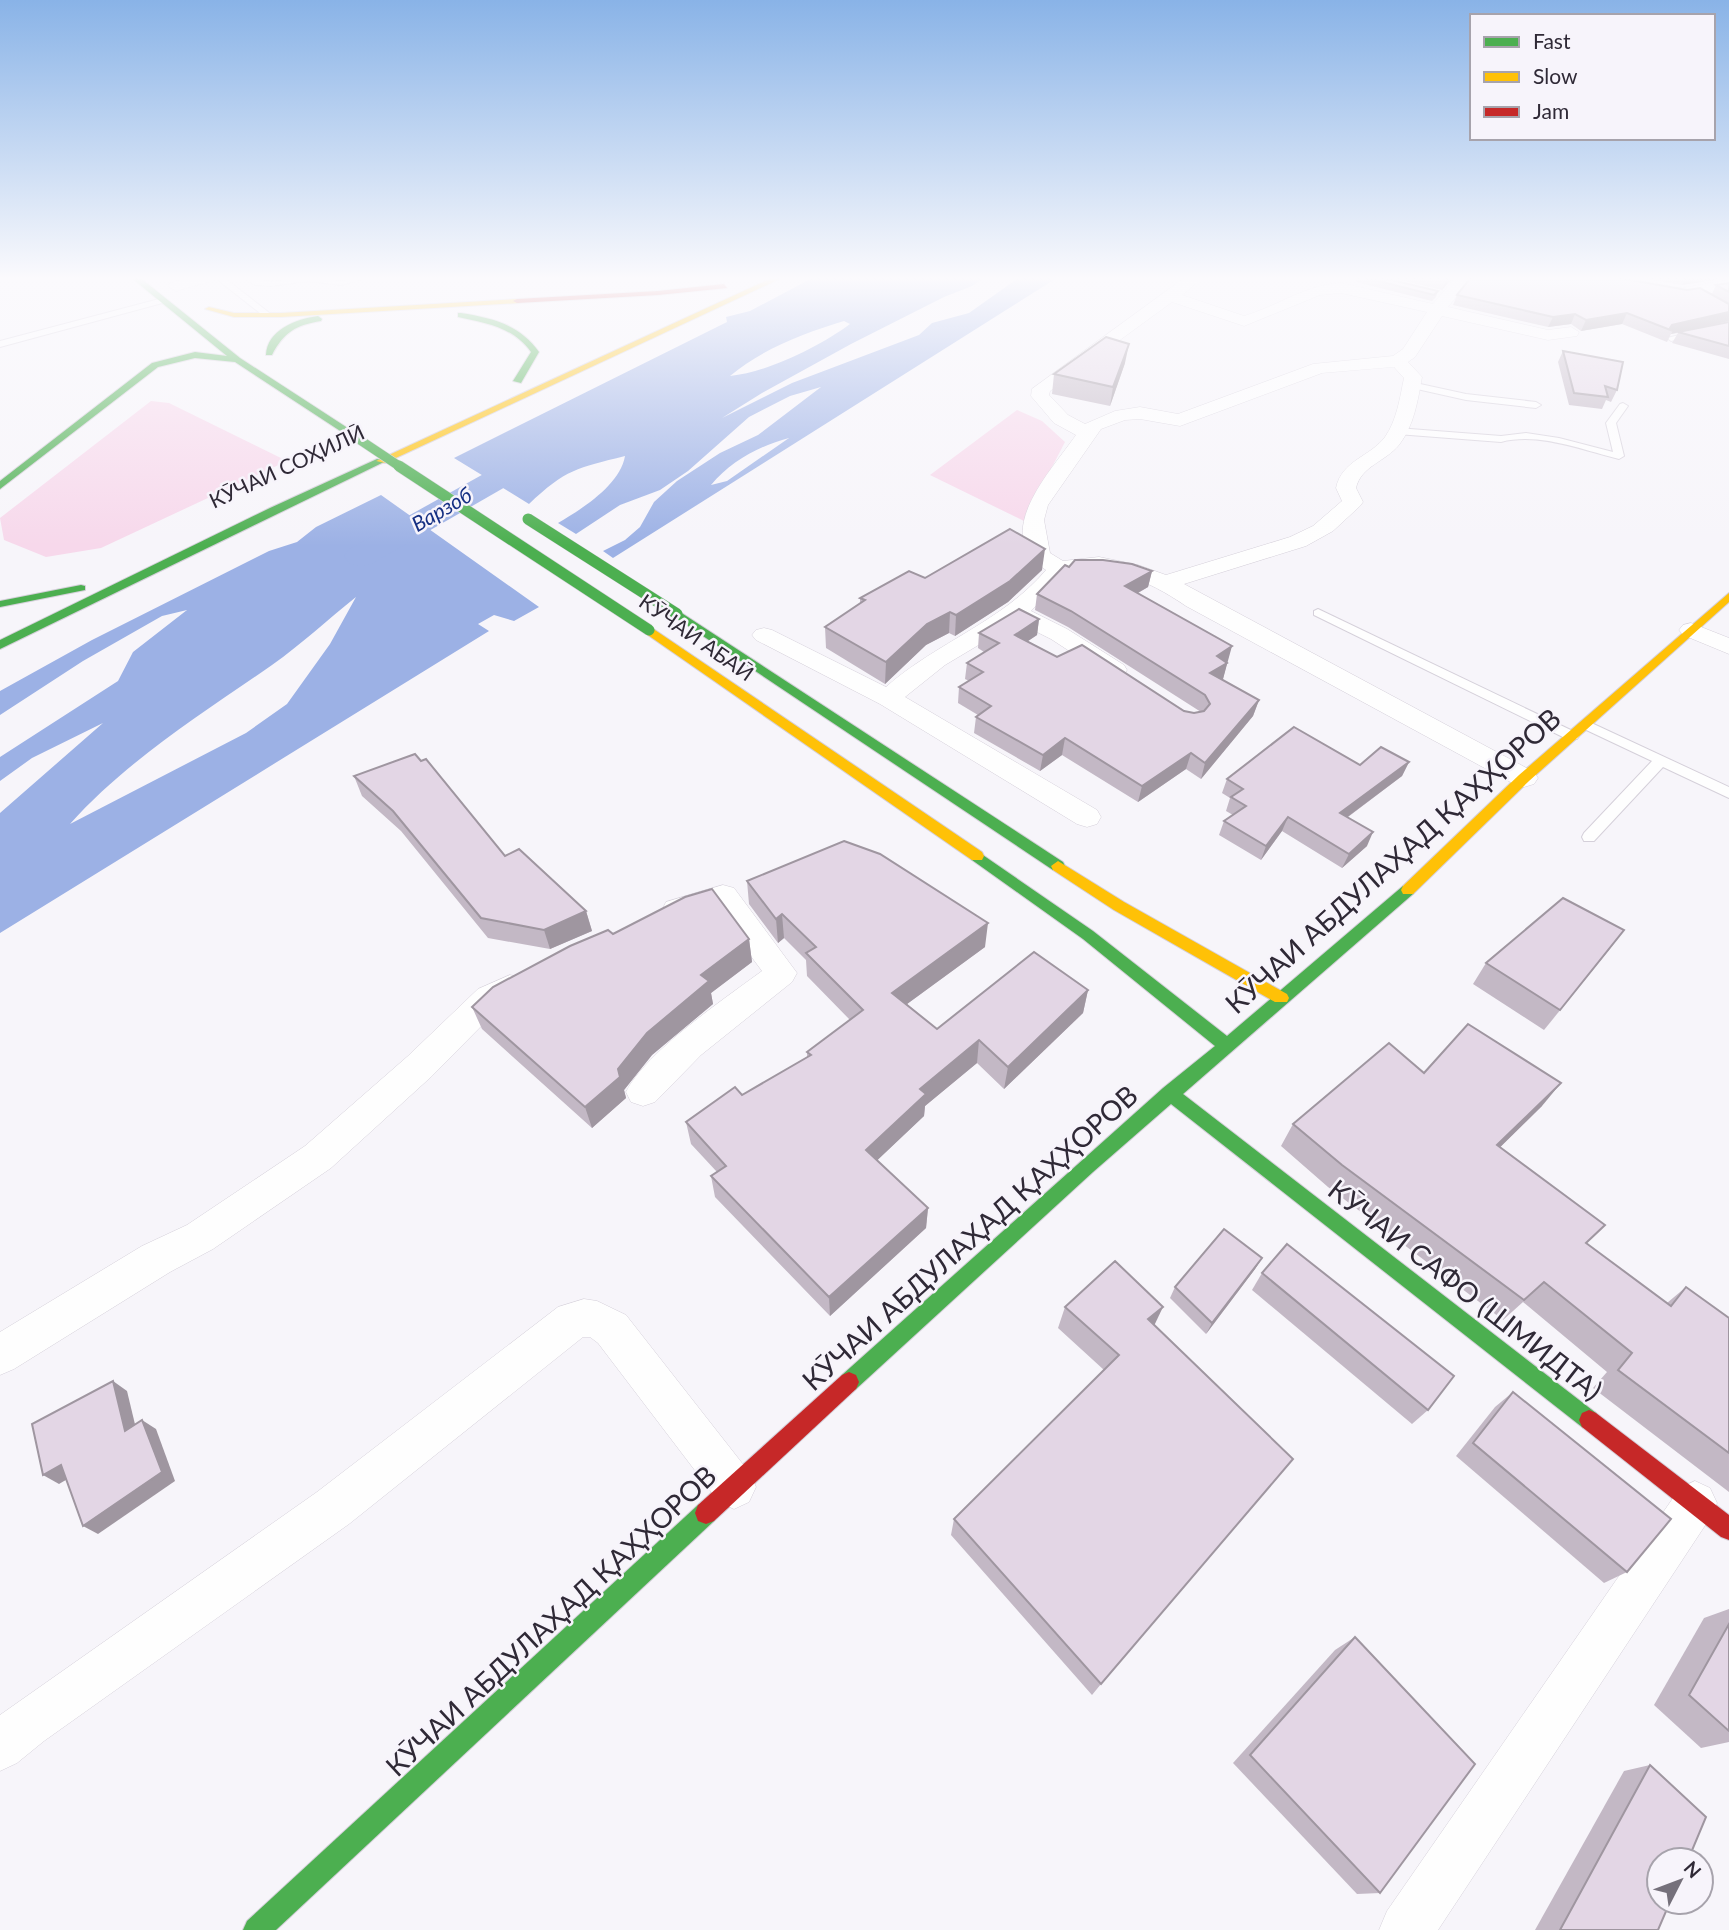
<svg xmlns="http://www.w3.org/2000/svg" width="1729" height="1930" font-family="Lato,sans-serif">
	<rect width="100%" height="100%" fill="#f7f5fa"/>
	<g fill="#f7d8eb">
		<path d="M151 401 169 403 287 461 101 548 46 557 4 540 0 518Z"/>
		<path d="M1017 410 1042 421 1065 442 1024 521 930 475Z"/>
	</g>
	<g fill="#9cb1e5" fill-rule="evenodd">
		<path d="M816 276H987L972 286 944 297 851 344 762 393 722 418 792 383 919 335 932 323 969 313 1021 276H1060L613 558 603 551 625 540 640 527 654 502 677 481 720 453 758 435 821 387 790 396 749 417 688 471 660 490 620 505 576 534 558 523C582 509 620 485 625 456 577 468 566 469 529 504L454 458 727 322 726 317 750 311ZM844 321 850 324C819 347 768 372 730 376 762 349 804 333 844 321ZM789 438 727 481 711 485C731 461 759 446 789 438Z"/>
		<path d="M381 495 539 607 514 621 494 615 478 624 489 631 0 933V813L103 723 32 758 0 781V757L118 681 133 652 187 610 162 616 83 661 0 715V691L92 640 269 551 297 542 316 527ZM356 597 330 644 287 704 246 733 70 824C126 761 203 713 272 665 302 644 328 619 356 597Z"/>
	</g>
	<g fill="none" stroke-linecap="round" stroke-linejoin="round">
		<path fill="#9cb1e5" fill-rule="evenodd" d="M550 440 561 443 565 449 561 455 373 563 361 566 349 563 344 556 349 549 539 443Z"/>
		<defs>
			<g id="lane">
				<path d="M213 276H222L272 315 265 317Z"/>
				<path d="M241 276 271 282 308 277 341 281 375 276 341 285 308 281 271 286 255 285Z"/>
				<path d="M163 298 166 302 0 347V341Z"/>
				<path d="M1729 323V329L1671 341 1667 338Z"/>
				<path d="M1411 382 1466 394 1536 402 1541 405 1536 408 1466 400 1408 387 1406 385Z"/>
				<path d="M1623 403 1628 406 1616 423 1624 456 1619 459C1582 450 1539 432 1501 442L1397 434 1392 431 1397 428 1501 436 1526 433 1559 438 1613 452 1606 423 1620 404Z"/>
				<path d="M1318 609 1577 733 1579 736 1577 739H1567L1314 615V611Z"/>
				<path d="M1585 720 1729 787V798L1663 767 1594 841H1584L1582 837 1584 833 1652 761 1580 727 1579 724Z"/>
			</g>
			<g id="street">
				<path d="M195 276H221L219 279 176 291 168 286 170 283Z"/>
				<path d="M1187 276H1205L1182 295 1244 316C1278 306 1305 285 1341 283L1433 304 1457 276H1473L1448 307 1548 330 1571 327 1579 332 1577 336 1548 340 1442 316 1415 357 1408 362 1422 377C1418 400 1414 426 1399 445 1385 462 1361 466 1356 488L1363 502 1360 506 1333 531 1306 546 1184 584 1534 772 1538 778 1534 784 1524 787 1514 784 1186 606C1143 577 1118 569 1066 574L1031 611 1067 629 1124 665 1127 670 1124 675 1115 677 1106 675 1051 639 1017 622 945 665 905 697 1097 810 1101 817 1097 824 1087 827 1077 824 880 704 756 640 752 635 756 630 764 628 772 630 886 687C937 642 1002 622 1046 570 989 535 1051 471 1076 435L1054 423 1031 396 1032 389ZM1341 293 1427 312 1403 349 1393 356 1313 364 1178 414 1140 407 1115 411 1085 424 1068 415 1049 395 1050 391 1172 302 1244 326 1320 295ZM1394 367 1404 378C1400 397 1397 420 1385 437 1370 457 1342 460 1336 488L1342 501 1313 526 1290 537 1166 575 1138 565 1099 557 1063 561 1050 553 1044 520 1048 505 1101 429 1125 420 1140 419 1180 426 1322 373Z"/>
				<path d="M1729 280V290L1682 298 1656 293 1654 290 1662 285 1682 288Z"/>
				<path d="M1691 623 1729 638V654L1683 635 1679 630 1683 625Z"/>
				<path d="M723 885 734 888 797 973 792 982 701 1055 655 1102 643 1106 631 1102 626 1092C646 1052 724 999 762 971L716 909 677 921 666 918 662 910 666 902Z"/>
				<path d="M510 975 521 978 526 987 521 996 500 1007 432 1076 331 1168 213 1249 170 1272 14 1369 0 1375V1332L142 1246 187 1225 305 1146 408 1056 478 989Z"/>
				<path d="M584 1299 597 1301 626 1315 749 1472 756 1487 749 1502 734 1509 719 1502 598 1343 590 1337H583L349 1524 44 1741 17 1763 0 1771V1715L317 1492 558 1307Z"/>
				<path d="M1695 1481 1710 1488 1717 1503 1710 1518 1438 1930H1379L1387 1911 1680 1488Z"/>
			</g>
			<g id="fast">
				<path d="M129 276H138L240 358 360 436V440H354L235 362 195 358 158 367 0 489V481L152 363 195 352 227 356Z"/>
				<path d="M461 313C493 318 520 325 539 352L521 383 513 381 531 352C513 327 486 323 458 317V313Z"/>
				<path d="M318 316 322 319 321 321C296 325 284 332 272 355H266C267 330 296 319 318 316Z"/>
				<path d="M377 459 386 461 0 649V640L270 508Z"/>
				<path d="M81 585 85 586V590L0 607V601Z"/>
				<path d="M677 610 1063 862 1065 866 1063 870H1053L673 616V612Z"/>
				<path d="M977 851 1093 931 1227 1036 1403 886H1413L1415 890 1413 894 1183 1094 1596 1413 1599 1420 1596 1427 1589 1430 1582 1427 1171 1104 1093 1172 856 1389 849 1392 842 1389 839 1382 842 1375 1163 1088 1215 1046 1083 939 972 860 970 856 972 852Z"/>
				<path d="M706 1502 714 1505 717 1513 714 1521 276 1930H243L247 1921 698 1505Z"/>
			</g>
			<g id="slow">
				<path d="M776 276H786L385 463 376 461Z"/>
				<path d="M517 299 520 303 281 317H234L205 309 209 307 234 313H281Z"/>
				<path d="M1729 593V602L1529 781 1413 894H1403L1401 890 1403 886 1519 775Z"/>
				<path d="M649 626 982 852 984 856 982 860H972L645 633V627Z"/>
				<path d="M1058 861 1124 902 1287 994 1289 998 1287 1002H1275L1114 910 1053 870 1051 866Z"/>
			</g>
			<g id="jam">
				<path d="M724 284 727 288 658 295 517 303 513 301 517 299 658 291Z"/>
				<path d="M849 1372 856 1375 859 1382 856 1389 714 1521 706 1524 698 1521 695 1513 698 1505 842 1375Z"/>
				<path d="M1589 1410 1596 1413 1729 1515V1540L1721 1537 1582 1427 1579 1420 1582 1413Z"/>
			</g>
		</defs>
		<use href="#lane" stroke="#d5d0da" stroke-width="2"/>
		<use href="#street" stroke="#d5d0da" stroke-width="1"/>
		<use href="#fast" stroke="#d5d0da" stroke-width="2"/>
		<use href="#slow" stroke="#d5d0da" stroke-width="2"/>
		<use href="#jam" stroke="#d5d0da" stroke-width="2"/>
		<use href="#lane" fill="#fefefe" fill-rule="evenodd"/>
		<use href="#street" fill="#fefefe" fill-rule="evenodd"/>
		<use href="#fast" fill="#4caf50" fill-rule="evenodd"/>
		<use href="#slow" fill="#ffc107" fill-rule="evenodd"/>
		<use href="#jam" fill="#c62828" fill-rule="evenodd"/>
		<defs>
			<path id="fast-bridge-far1" d="M357 438 402 468"/>
			<g id="fast-bridge">
				<path d="M399 466 649 630"/>
				<path d="M528 519 677 614"/>
			</g>
		</defs>
		<use href="#fast-bridge-far1" stroke="#d5d0da" stroke-width="10" stroke-linecap="butt"/>
		<use href="#fast-bridge" stroke="#d5d0da" stroke-width="12" stroke-linecap="butt"/>
		<use href="#fast-bridge-far1" stroke="#4caf50" stroke-width="9"/>
		<use href="#fast-bridge" stroke="#4caf50" stroke-width="11"/>
	</g>
	<g fill="#c3b8c5">
		<path d="M1358 276 1438 291 1436 297 1432 301 1356 282Z"/>
		<path d="M1384 276H1454L1442 290Z"/>
		<path d="M1629 276H1729V278L1682 285Z"/>
		<path d="M1729 283V321L1696 329 1729 322V359L1672 343 1678 333 1671 334 1667 342 1622 324 1581 331 1571 324 1548 327 1453 305 1457 295 1712 294 1716 285Z"/>
		<path d="M1563 351 1617 390 1611 402 1606 400 1602 409 1569 405 1558 362Z"/>
		<path d="M1125 363 1110 406 1052 394 1054 374Z"/>
		<path d="M1069 567 1152 571 1148 587 1138 593 1227 663 1223 679 1222 680 1259 700 1253 716 1201 779 1186 769 1138 802 1062 755 1040 771 974 733 976 717 978 715 958 703 959 687 969 681 965 679 967 663 984 652 978 648 979 633 1039 619 1037 635 1028 641 1057 657 1184 711 1194 713 1201 712 1068 627 1035 610 1037 594Z"/>
		<path d="M1042 570 1008 602 955 636 949 633 926 645 885 684 826 648 825 627 860 604V598L925 578Z"/>
		<path d="M1409 762 1402 776 1348 817 1367 846 1342 868 1282 831 1261 860 1219 835 1224 821 1233 815 1226 811 1230 798 1222 793 1227 779 1360 765Z"/>
		<path d="M354 776 505 856 586 911 592 931 550 949 488 938 401 831 362 796Z"/>
		<path d="M747 881 985 947 907 1004 937 1029 1088 990 1083 1013 1004 1089 977 1063 925 1106 924 1116 877 1160 928 1208 926 1228 830 1316 715 1197 711 1176 717 1172 691 1144 686 1122 742 1095 807 1058V1052L850 1020 807 976 806 960 784 938 778 943 749 904Z"/>
		<path d="M1624 930 1544 1030 1473 984 1486 963Z"/>
		<path d="M749 939 752 962 711 993 713 1004 652 1055 624 1090 626 1098 592 1128 482 1029 472 1007Z"/>
		<path d="M1424 1073 1542 1106 1500 1147 1586 1243 1667 1303 1686 1287 1729 1318V1492L1593 1388 1607 1372 1523 1302 1503 1320 1328 1187 1281 1146 1293 1124Z"/>
		<path d="M1262 1258 1255 1269 1206 1334 1170 1298 1175 1287Z"/>
		<path d="M1262 1273 1428 1410 1412 1424 1252 1290Z"/>
		<path d="M1065 1307 1155 1325 1101 1684 1092 1695 951 1535 954 1519 1104 1370 1058 1328Z"/>
		<path d="M1513 1392 1627 1572 1604 1583 1456 1456 1495 1407Z"/>
		<path d="M1729 1609V1742L1701 1748 1654 1705 1704 1618Z"/>
		<path d="M1355 1637 1380 1893 1357 1894 1233 1763 1335 1650Z"/>
		<path d="M1650 1765 1658 1930H1535L1624 1771Z"/>
	</g>
	<g fill="#9f96a0">
		<path d="M1448 276H1454L1442 290 1446 279Z"/>
		<path d="M1687 276H1729V277L1682 285Z"/>
		<path d="M1729 312V321L1671 334 1673 331 1669 329 1672 325Z"/>
		<path d="M1627 313 1622 324 1581 331 1586 320Z"/>
		<path d="M1575 314 1571 324 1548 327 1553 317Z"/>
		<path d="M1129 344 1125 363 1110 406 1113 387Z"/>
		<path d="M1045 549 1042 570 1008 602 955 636 956 615Z"/>
		<path d="M1152 571 1148 587 1122 602 1125 586Z"/>
		<path d="M950 612 949 633 926 645 885 684 886 662 927 624Z"/>
		<path d="M1039 619 1037 635 1013 651 1015 635Z"/>
		<path d="M1232 646 1223 679 1206 689 1217 656Z"/>
		<path d="M1259 700 1253 716 1201 779 1205 763Z"/>
		<path d="M1065 738 1062 755 1040 771 1043 755Z"/>
		<path d="M1191 753 1186 769 1138 802 1142 786Z"/>
		<path d="M1409 762 1402 776 1334 827 1340 813Z"/>
		<path d="M1288 817 1282 831 1261 860 1266 846Z"/>
		<path d="M1373 832 1367 846 1342 868 1349 854Z"/>
		<path d="M586 911 592 931 550 949 544 930Z"/>
		<path d="M782 914 784 938 778 943 776 919Z"/>
		<path d="M988 923 985 947 892 1015V993Z"/>
		<path d="M1624 930 1608 951 1544 1030Z"/>
		<path d="M749 939 752 962 711 993 713 1004 652 1055 624 1090 626 1098 592 1128 585 1107 647 1033 701 975Z"/>
		<path d="M1088 990 1083 1013 1004 1089 1008 1067Z"/>
		<path d="M979 1040 977 1063 925 1106 924 1116 866 1171V1150L920 1089Z"/>
		<path d="M1561 1083 1542 1106 1479 1168 1497 1145Z"/>
		<path d="M928 1208 926 1228 830 1316 829 1297Z"/>
		<path d="M1262 1258 1255 1269 1206 1334 1212 1323Z"/>
		<path d="M1163 1307 1153 1328 1148 1319Z"/>
		<path d="M113 1381 127 1391 139 1441 125 1431Z"/>
		<path d="M142 1420 156 1429 175 1481 98 1534 83 1526Z"/>
		<path d="M61 1465 76 1474 59 1484 43 1475Z"/>
	</g>
	<g fill="#e3d6e5" stroke="#9f96a0" stroke-width="2">
		<path d="M1358 276H1375L1438 291 1434 295Z"/>
		<path d="M1432 276H1448L1446 279Z"/>
		<path d="M1472 276H1608L1687 290 1700 288 1729 304V312L1672 325 1670 328 1673 331 1627 313 1586 320 1575 314 1553 317 1457 295Z"/>
		<path d="M1729 283V292L1716 285Z"/>
		<path d="M1729 322V346L1678 332Z"/>
		<path d="M1106 337 1129 344 1113 387 1054 374Z"/>
		<path d="M1563 351 1623 362 1617 390 1605 386 1608 397 1574 393Z"/>
		<path d="M1010 529 1045 549 1010 581 956 615 950 612 927 624 886 662 825 627 865 600 860 598 909 571 925 578Z"/>
		<path d="M1075 560H1103L1132 564 1152 571 1125 586 1232 646 1217 656 1227 663 1210 673 1259 700 1205 763 1191 753 1142 786 1065 738 1043 755 976 717 991 706 959 687 983 672 967 663 999 643 979 633 1019 609 1039 619 1015 635 1057 657 1082 645 1184 711 1194 713 1204 711 1210 704 1205 695 1071 611 1037 594 1065 565 1069 567Z"/>
		<path d="M1294 727 1360 765 1381 747 1409 762 1340 813 1373 832 1349 854 1288 817 1266 846 1224 821 1246 806 1231 797 1243 789 1227 779Z"/>
		<path d="M415 754 421 761 426 759 505 856 519 849 586 911 544 930 481 918 393 811 354 776Z"/>
		<path d="M844 841 880 854 988 923 892 993 937 1029 1034 952 1088 990 1008 1067 979 1040 920 1089 926 1094 866 1150 928 1208 829 1297 711 1176 726 1166 686 1122 735 1087 742 1095 811 1055 807 1052 863 1010 806 953 816 947 782 914 776 919 747 881Z"/>
		<path d="M712 889 749 939 701 975 709 981 647 1033 618 1069 620 1077 585 1107 472 1007 493 987 570 946 608 930 613 934 685 897Z"/>
		<path d="M1563 898 1624 930 1560 1010 1486 963Z"/>
		<path d="M1468 1024 1561 1083 1497 1145 1605 1225 1586 1243 1671 1306 1686 1287 1729 1318V1453L1618 1370 1632 1353 1544 1282 1524 1300 1342 1165 1293 1124 1389 1043 1424 1073Z"/>
		<path d="M1224 1229 1262 1258 1212 1323 1175 1287Z"/>
		<path d="M1287 1244 1454 1376 1428 1410 1262 1273Z"/>
		<path d="M1115 1261 1163 1307 1148 1319 1293 1459 1101 1684 954 1519 1119 1355 1065 1307Z"/>
		<path d="M113 1381 125 1431 142 1420 162 1472 83 1526 61 1465 43 1475 32 1424Z"/>
		<path d="M1513 1392 1671 1519 1627 1572 1473 1443Z"/>
		<path d="M1729 1624V1731L1689 1695Z"/>
		<path d="M1355 1637 1475 1764 1380 1893 1250 1755Z"/>
		<path d="M1650 1765 1706 1817 1688 1860H1659V1902H1670L1658 1930H1560Z"/>
	</g>
	<linearGradient id="sky" x2="0" y2="1"><stop stop-color="#89b3e7"/><stop offset="0.51" stop-color="#fbfafd"/><stop offset="1" stop-color="#fbfafd" stop-opacity="0"/></linearGradient>
	<rect width="1729" height="546" fill="url(#sky)"/>
	<g text-anchor="middle" stroke-width="5" stroke-linejoin="round" paint-order="stroke">
		<g font-size="21" fill="#2f2936" stroke="#f7f4fb">
			<text transform="translate(287 467) rotate(-25)" y="7">КӮЧАИ СОҲИЛӢ</text>
			<text transform="translate(696 638) rotate(35)" y="7">КӮЧАИ АБАӢ</text>
		</g>
		<g font-size="21" font-style="italic" fill="#163083" stroke="#f7f4fb">
			<text transform="translate(442 510) rotate(-30)" y="7">Варзоб</text>
		</g>
		<g font-size="28" fill="#2f2936" stroke="#f7f4fb">
			<text transform="translate(1393 861) rotate(-42)" y="10">КӮЧАИ АБДУЛАҲАД ҚАҲҲОРОВ</text>
			<text transform="translate(970 1238) rotate(-42)" y="10">КӮЧАИ АБДУЛАҲАД ҚАҲҲОРОВ</text>
			<text transform="translate(1465 1290) rotate(38)" y="10">КӮЧАИ САФО (ШМИДТА)</text>
			<text transform="translate(551 1621) rotate(-43)" y="10">КӮЧАИ АБДУЛАҲАД ҚАҲҲОРОВ</text>
		</g>
	</g>
	<rect x="1470" y="14" width="245" height="126" fill="#f7f4fb" stroke="#a7a3ac" stroke-width="2"/>
	<rect x="1484" y="37" width="35" height="10" fill="#4caf50" stroke="#a7a3ac" stroke-width="2"/>
	<text x="1533" y="49" font-size="21" fill="#2f2936">Fast</text>
	<rect x="1484" y="72" width="35" height="10" fill="#ffc107" stroke="#a7a3ac" stroke-width="2"/>
	<text x="1533" y="84" font-size="21" fill="#2f2936">Slow</text>
	<rect x="1484" y="107" width="35" height="10" fill="#c62828" stroke="#a7a3ac" stroke-width="2"/>
	<text x="1533" y="119" font-size="21" fill="#2f2936">Jam</text>
	<g transform="translate(1680 1881) rotate(48)"><circle r="33" fill="#f7f4fb" stroke="#a7a3ac" stroke-width="2"/>
	<path d="M0-5L12 26L0 18L-12 26Z" fill="#75707b"/>
	<text y="-10" font-size="19" font-weight="bold" text-anchor="middle" fill="#2f2936">N</text>
	</g>
</svg>
